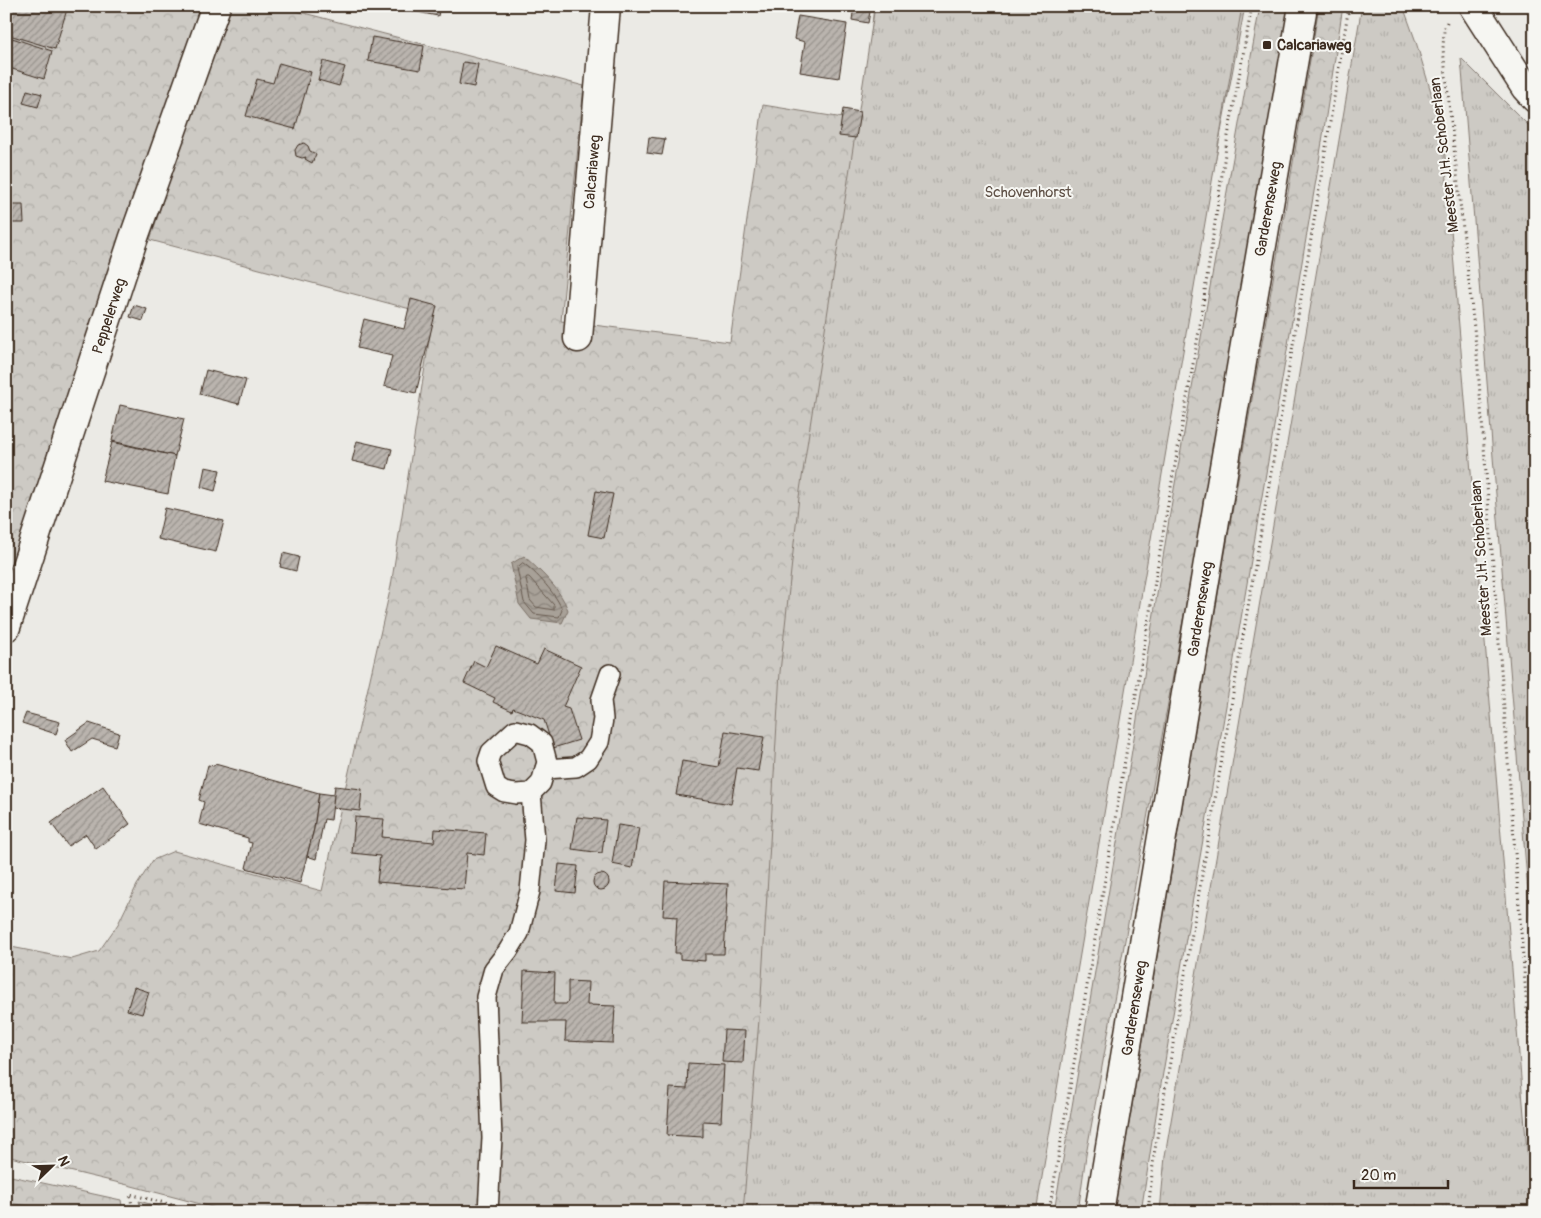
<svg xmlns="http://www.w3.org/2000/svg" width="1541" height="1218" font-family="Pangolin,sans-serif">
	<defs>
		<pattern id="forest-crowns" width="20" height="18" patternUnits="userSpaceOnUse" patternTransform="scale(1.25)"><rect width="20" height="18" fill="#cdcac4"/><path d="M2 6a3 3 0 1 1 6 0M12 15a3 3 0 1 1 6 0" fill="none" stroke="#b1aea8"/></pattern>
		<pattern id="park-tufts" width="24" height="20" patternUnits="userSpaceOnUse" patternTransform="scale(1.25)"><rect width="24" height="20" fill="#cdcac4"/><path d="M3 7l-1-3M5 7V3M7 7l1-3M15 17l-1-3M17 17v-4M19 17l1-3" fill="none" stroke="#b1aea8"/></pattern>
		<pattern id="water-waves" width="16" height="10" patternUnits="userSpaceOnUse" patternTransform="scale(1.25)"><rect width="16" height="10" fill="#a8a198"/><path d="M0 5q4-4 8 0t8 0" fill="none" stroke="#8a837b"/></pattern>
		<pattern id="building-hatch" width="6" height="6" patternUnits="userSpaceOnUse" patternTransform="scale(1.25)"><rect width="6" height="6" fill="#bab4ae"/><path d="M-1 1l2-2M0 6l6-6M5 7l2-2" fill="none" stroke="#98938d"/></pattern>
	</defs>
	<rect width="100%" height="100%" fill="#ebeae5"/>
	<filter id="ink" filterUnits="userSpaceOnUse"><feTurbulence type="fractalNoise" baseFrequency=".02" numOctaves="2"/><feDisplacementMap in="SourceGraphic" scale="10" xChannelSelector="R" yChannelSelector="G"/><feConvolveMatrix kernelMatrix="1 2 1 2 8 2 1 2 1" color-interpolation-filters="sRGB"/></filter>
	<g filter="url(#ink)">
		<g fill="url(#forest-crowns)" stroke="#847a71">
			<path d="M6 6H202L6 589Z"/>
			<path d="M226 6H277L584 86 561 321 730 342 763 105 862 121 874 6H1245L1152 493 1023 1212H231L128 1185 6 1156V946L72 959 99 951 118 924 137 885 153 860 174 851 322 891 391 586 433 315 150 240Z"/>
			<path d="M1260 6H1289L1227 378 1086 1155 1078 1212H1054L1119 831 1173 495Z"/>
			<path d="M1319 6H1343L1317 174 1277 409 1159 1096 1141 1212H1114L1220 582 1285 211Z"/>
			<path d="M6 1175 121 1200 123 1212H6Z"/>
			<path d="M139 1201 179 1212H142Z"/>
		</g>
		<g fill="url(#park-tufts)" stroke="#847a71">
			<path d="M875 6H1242L1036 1212H743L761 996 780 672 799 497Z"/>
			<path d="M1362 6H1403L1416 42 1443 132 1532 1212H1160L1165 1156Z"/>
			<path d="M1461 58 1535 132V980Z"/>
			<path d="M6 1203 79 1212H6Z"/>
		</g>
		<path fill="url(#water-waves)" stroke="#7c7167" d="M524 556C540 571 560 588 568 610L562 623 531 619 519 604 511 564Z"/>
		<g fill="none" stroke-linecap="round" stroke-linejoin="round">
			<g stroke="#675a4f" stroke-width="1">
				<path d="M523 563C535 571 558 596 562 610L559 617 534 614 524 602 517 568Z"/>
				<path d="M527 577H529L554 605V610L536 607 530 600 526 579Z"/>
			</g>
		</g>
		<g fill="url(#building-hatch)" stroke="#3b2a1e">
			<path d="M6 6H30L36 8 37 6H68L55 49 6 34Z"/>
			<path d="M386 6H440L438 16Z"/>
			<path d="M854 6H871L868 23 852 20Z"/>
			<path d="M798 16 847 24 839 78 800 72 805 42 794 39Z"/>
			<path d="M6 36 52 51 44 79 6 67Z"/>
			<path d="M372 37 424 46 420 70 368 61Z"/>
			<path d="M323 61 345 67 339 86 318 80Z"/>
			<path d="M463 62 478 64 474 87 459 84Z"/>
			<path d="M279 63 311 72 295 129 246 116 257 79 273 83Z"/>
			<path d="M27 90 42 94 38 107 23 103Z"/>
			<path d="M843 109 860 112 856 138 839 136Z"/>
			<path d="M649 137 665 139 662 155 647 153Z"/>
			<path d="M304 143 308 146 310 151 316 154 312 163 305 159 306 157 302 158 296 156 295 150 298 145Z"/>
			<path d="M6 205H23L24 223H6Z"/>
			<path d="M411 299 437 306 416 393 384 386 392 356 357 348 364 319 404 329Z"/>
			<path d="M134 305 147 309 143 321 130 317Z"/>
			<path d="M206 370 246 380 239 404 200 394Z"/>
			<path d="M120 405 184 419 175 456 112 441Z"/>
			<path d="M357 441 392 449 387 469 352 461Z"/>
			<path d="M112 442 175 456 168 494 102 481Z"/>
			<path d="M205 467 220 470 215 491 201 487Z"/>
			<path d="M596 491 613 494 604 538 588 535Z"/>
			<path d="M165 508 224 521 216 552 158 539Z"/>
			<path d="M283 553 299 557 296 571 280 567Z"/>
			<path d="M496 646 537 664 544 649 581 666 563 707 569 709 579 740 553 748 544 720 513 708 512 711 493 702 495 698 464 683 474 661 486 667Z"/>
			<path d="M26 713 60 722 56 734 22 723Z"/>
			<path d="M89 723 119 733 115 746 92 739 72 752 65 740Z"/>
			<path d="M725 731 764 737 758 771 737 768 731 804 676 795 682 761 719 767Z"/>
			<path d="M215 764 319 793 314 829 300 883 246 868 252 843 248 842V838L199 824 204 802 199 800 208 765 214 766Z"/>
			<path d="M103 786 130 824 96 849 86 834 68 846 51 823Z"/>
			<path d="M335 786 362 789 360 811 332 808Z"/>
			<path d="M319 793 334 795 331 820 324 819 316 859 307 856 314 829Z"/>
			<path d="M355 817 384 819 382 837 434 842 435 829 486 833 484 855 467 853 464 889 377 882 380 856 352 853Z"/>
			<path d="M577 817 606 820 602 853 572 849Z"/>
			<path d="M618 825 639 828 632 868 612 864Z"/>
			<path d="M559 864 578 866 575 893 556 891Z"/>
			<circle cx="601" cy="882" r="8"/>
			<path d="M665 881 728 884 724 954H705V961L680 959V953H675L677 917 663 916Z"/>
			<path d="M524 971 555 973 554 1004H566L568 1001V981L588 982 587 1005 615 1006 613 1043 565 1041 566 1022H522Z"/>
			<path d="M134 987 149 992 142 1014 127 1010Z"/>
			<path d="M724 1030 745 1031 743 1063 722 1062Z"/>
			<path d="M688 1063 724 1065 721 1122 703 1121V1137L667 1135 670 1088 687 1089Z"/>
		</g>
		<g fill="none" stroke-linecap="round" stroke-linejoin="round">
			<defs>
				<g id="service">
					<path d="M515 730 530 734 542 743 547 762 541 783 531 793 516 794 504 792 496 787 488 761 491 752Z"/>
					<path d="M545 769 576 767 588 759 599 742 603 719 601 700 610 674"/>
					<path d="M488 1212 492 1138 486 997 494 969 508 951 519 933 530 891 535 840 531 793"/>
				</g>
				<g id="minor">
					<path d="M1473 6 1525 87 1535 98"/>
					<path d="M578 338 606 6"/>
					<path d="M6 627 133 240 216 6"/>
				</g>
				<path id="secondary" d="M1099 1212 1223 473 1303 6"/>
			</defs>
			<use href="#service" stroke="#3b2a1e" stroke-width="22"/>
			<use href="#minor" stroke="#3b2a1e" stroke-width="31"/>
			<use href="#secondary" stroke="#3b2a1e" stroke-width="31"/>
			<g stroke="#3b2a1e" stroke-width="3" stroke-dasharray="1 4" stroke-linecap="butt">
				<path d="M1447 22 1444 30 1443 49 1477 355 1535 1114"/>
				<path d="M1527 1013 1535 1014"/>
				<path d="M133 1212 130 1194 199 1212"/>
				<path d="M1049 1212 1168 504 1200 325 1226 147 1252 6"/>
				<path d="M1148 1212 1154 1155 1308 257 1349 6"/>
			</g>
			<use href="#service" stroke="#f6f6f2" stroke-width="19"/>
			<use href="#minor" stroke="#f6f6f2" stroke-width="28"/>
			<use href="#secondary" stroke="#f6f6f2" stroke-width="28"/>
		</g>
	</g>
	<rect fill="#3b2a1e" stroke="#f6f6f2" stroke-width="2" x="1262" y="40" width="10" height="10" rx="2.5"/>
	<g text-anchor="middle" stroke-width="4" stroke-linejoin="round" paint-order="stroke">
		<g font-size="15" font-weight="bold" fill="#3b2a1e" stroke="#f6f6f2" text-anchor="start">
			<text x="1277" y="50">Calcariaweg</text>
		</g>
		<g font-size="15" fill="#3b2a1e" stroke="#f6f6f2">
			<text transform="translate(1444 155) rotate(-97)" y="5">Meester J.H. Schoberlaan</text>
			<text transform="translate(592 172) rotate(-85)" y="5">Calcariaweg</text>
			<text transform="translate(1268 209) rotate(-80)" y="5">Garderenseweg</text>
			<text transform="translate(109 316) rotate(-72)" y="5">Peppelerweg</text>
			<text transform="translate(1481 558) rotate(-94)" y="5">Meester J.H. Schoberlaan</text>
			<text transform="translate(1200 609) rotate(-81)" y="5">Garderenseweg</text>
			<text transform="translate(1134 1008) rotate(-81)" y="5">Garderenseweg</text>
		</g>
		<g font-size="15" fill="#605248" stroke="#f6f6f2">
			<text x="1028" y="197">Schovenhorst</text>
		</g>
	</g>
	<rect width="1541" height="1218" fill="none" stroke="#f6f6f2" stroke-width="25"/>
	<rect x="12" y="12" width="1516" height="1193" fill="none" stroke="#3b2a1e" stroke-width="2" filter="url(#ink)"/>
	<g transform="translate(52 1166) rotate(67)" stroke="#f6f6f2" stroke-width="4" paint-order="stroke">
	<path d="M0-4L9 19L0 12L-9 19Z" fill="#3b2a1e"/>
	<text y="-8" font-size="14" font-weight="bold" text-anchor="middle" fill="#3b2a1e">N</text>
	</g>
	<path d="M1354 1180v8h94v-8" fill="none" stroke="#3b2a1e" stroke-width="2.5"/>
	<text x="1361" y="1180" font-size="15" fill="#3b2a1e" stroke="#f6f6f2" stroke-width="4" paint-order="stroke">20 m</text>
</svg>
